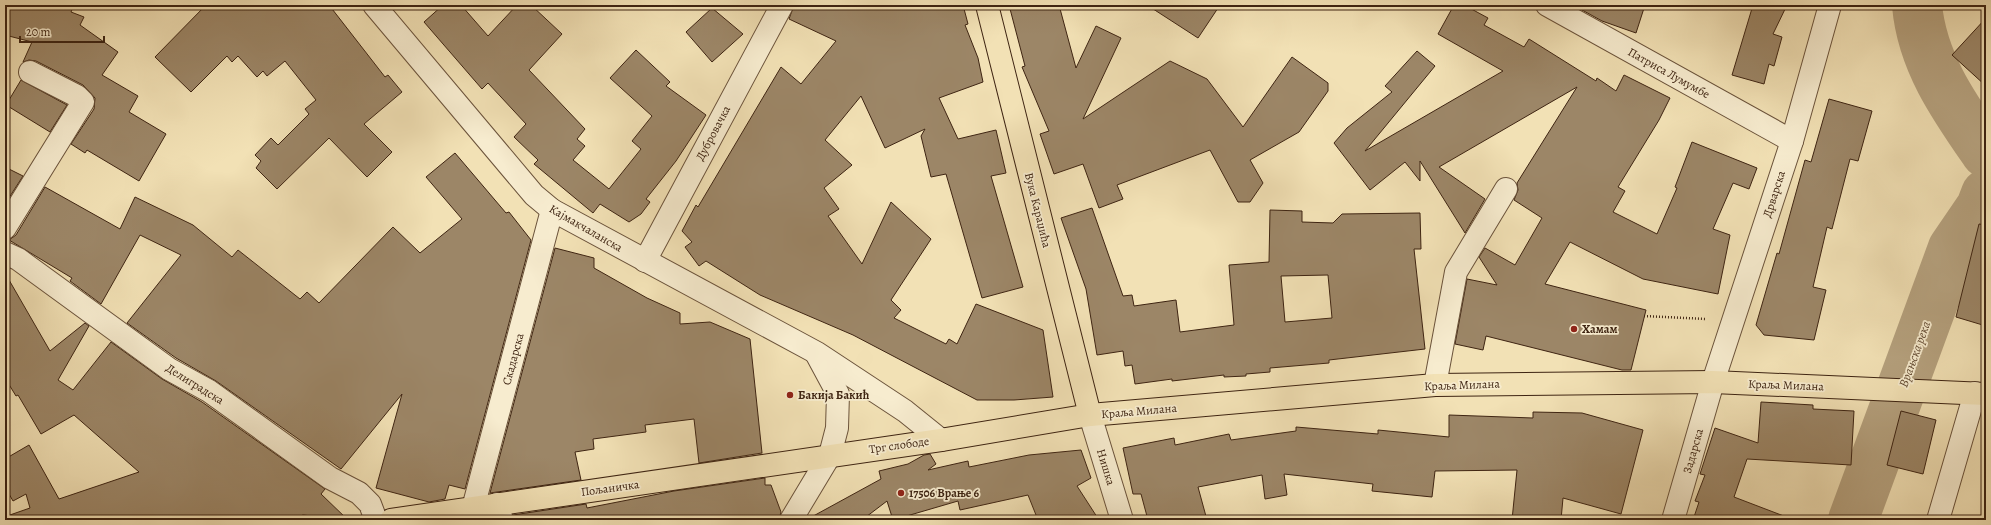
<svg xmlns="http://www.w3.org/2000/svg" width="1991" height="525" font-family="Alegreya,serif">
	<rect width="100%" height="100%" fill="#f2e1b5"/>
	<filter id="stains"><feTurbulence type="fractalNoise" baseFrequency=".005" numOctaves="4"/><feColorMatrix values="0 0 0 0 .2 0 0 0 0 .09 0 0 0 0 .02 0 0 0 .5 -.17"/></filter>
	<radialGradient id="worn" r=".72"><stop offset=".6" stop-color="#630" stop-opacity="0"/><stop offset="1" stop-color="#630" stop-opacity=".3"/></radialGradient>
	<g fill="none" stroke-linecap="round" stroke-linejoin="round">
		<g stroke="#b5a17e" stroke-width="50">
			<path d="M1917 5C1922 62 1954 107 1986 153"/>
			<path d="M1853 520 1953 248 1981 207 1986 194"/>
		</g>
	</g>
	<g fill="#9c8667" stroke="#3e2412" fill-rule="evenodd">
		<path d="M5 5H74L71 12 84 17 80 25 118 52 102 75 138 96 129 112 166 134 139 181 87 150 85 153 71 144 94 109 95 98 83 85 36 61 29 60 23 62 32 42 5 35Z"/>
		<path d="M206 5H329L385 77 388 75 402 92 364 124 392 152 367 177 329 138 277 189 256 168 261 161 255 155 271 138 278 145 309 114 305 109 316 100 285 61 267 76 263 71 257 77 238 56 232 62 227 56 191 92 155 57Z"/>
		<path d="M443 5H461L488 36 517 5H531L562 34 529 70 585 129 577 139 585 146 573 160 609 189 641 149 632 141 652 116 610 78 636 50 670 82 666 86 706 115 676 161 646 199 650 202 641 214 629 222 600 204 593 213 534 164 538 160 514 137 526 124 488 83 482 89 424 22Z"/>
		<path d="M794 5H963L968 24 965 25 978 58 983 82 939 98 958 139 996 130 1006 173 991 176 1023 287 982 298 946 174 931 177 921 136 925 129 885 148 861 96 825 140 852 165 824 188 839 209 828 216 862 264 891 202 931 239 891 300 901 310 894 318 946 344 949 339 957 344 976 304 1043 330 1053 397 1014 400H977L853 335 760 295 706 261 699 266 685 247 692 242 682 231 696 205 698 207 781 67 801 84 836 41 789 19Z"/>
		<path d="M1009 5H1059L1076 68 1096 26 1121 38 1083 119 1170 61 1207 79 1243 127 1292 57 1328 83V91L1299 132 1250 160 1263 183 1250 202H1238L1210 150 1117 185 1123 199 1099 208 1083 164 1054 174 1040 134 1049 131 1022 67 1025 66Z"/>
		<path d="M1147 5H1220L1198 38Z"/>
		<path d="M1454 5H1464L1488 18 1484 25 1524 47 1529 39 1596 81 1597 78 1616 91 1624 75 1670 98 1659 120 1618 187 1625 191 1613 212 1657 234 1677 188 1675 187 1692 142 1757 168 1749 189 1733 183 1713 229 1730 235 1718 294 1643 279 1570 242 1545 284 1646 310 1631 370H1622L1486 336 1483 350 1455 344 1467 279 1497 285 1479 257 1485 248 1515 265 1542 218 1514 200 1518 190 1517 183 1577 87 1439 167 1485 199 1465 233 1420 161V181L1405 162 1370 190 1334 143 1347 128 1392 92 1385 86 1417 51 1435 66 1365 151 1503 71 1438 34Z"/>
		<path d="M1573 5H1645L1636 33 1602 21Z"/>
		<path d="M1753 5H1787L1773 34 1782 37 1774 66 1769 64 1764 84 1732 75Z"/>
		<path d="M712 8 743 34 712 62 686 32Z"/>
		<path d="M1986 18V86L1952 55Z"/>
		<path d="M21 80 67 105 50 132 6 105Z"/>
		<path d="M1829 99 1872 111 1858 161 1850 159 1832 229 1827 227 1813 287 1826 290 1814 340 1764 335 1756 325 1777 253 1779 254 1805 160 1811 162Z"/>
		<path d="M455 153 506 213 509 212 531 240 465 489 449 485 445 499 429 502 376 488 402 394 341 469 216 381 176 358 127 323 181 255 140 235 101 304 70 281 72 278 9 240 16 235 45 187 120 229 135 197 193 225 232 257 238 250 300 299 307 292 319 303 393 227 420 253 462 219 426 177Z"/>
		<path d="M5 167 23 176 5 204Z"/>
		<path d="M1092 208 1123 296 1132 295 1134 306 1176 300 1180 332 1234 325 1229 265 1269 262 1270 210 1302 211V222L1333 223 1342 214 1420 213 1421 249H1414L1425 349 1329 360V363L1270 368V372L1246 374V376L1224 377V375L1172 381V379L1135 384 1132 365 1125 366 1123 351 1097 355 1086 289 1061 218ZM1328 275 1332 318 1285 322 1281 276Z"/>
		<path d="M1979 224 1986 225V326L1956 317Z"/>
		<path d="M555 248 594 258V268L647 298 680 313V324L710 322 750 339 762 453 699 463 694 419 645 425 646 432 593 439 594 449 575 452 581 480 490 493Z"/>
		<path d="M5 273 50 351 85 323 89 326 58 380 73 390 111 342 162 379 202 402 325 489 321 494 348 520 303 515 288 520H8L7 516 30 508 26 494 13 501 5 487V459L29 445 59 499 139 472 74 415 41 434 18 395 16 396 5 378Z"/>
		<path d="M1761 402 1813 405V409L1854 411 1851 465 1747 459 1734 497 1789 518V520H1693L1699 502 1695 501 1705 475 1700 474 1715 428 1758 443Z"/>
		<path d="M1901 411 1936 420 1923 474 1887 465Z"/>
		<path d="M1533 412 1582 413 1643 430 1621 514 1563 498 1561 520H1512L1517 470 1435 471 1432 497 1372 491 1373 484 1284 474 1287 495 1265 499 1262 475 1198 487 1207 520H1148L1141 494H1133L1123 448 1174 438 1175 445 1229 434 1231 440 1296 431V427L1378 434V430L1449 437V415L1533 418Z"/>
		<path d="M1081 450 1091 478 1077 486 1099 520H1038L1028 495 960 510 958 501 893 520 887 501 862 520H806L881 479 879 471 908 464 924 455 930 454 936 464 928 470 968 461 969 467 1029 455Z"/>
		<path d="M765 478V485H771L781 512 779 520H514L513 515 586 504 587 508 674 491Z"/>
	</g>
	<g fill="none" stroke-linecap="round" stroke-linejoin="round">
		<defs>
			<g id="minor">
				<path d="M374 5 534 195 552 210 817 353 905 411 941 440"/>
				<path d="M1547 5 1792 141"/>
				<path d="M5 228 83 102 77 96 30 72"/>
				<path d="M5 253 18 259 169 369 209 391 330 478 359 493 370 504 376 520"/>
				<path d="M645 261 782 5"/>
				<path d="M1435 385 1456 272 1506 189"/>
				<path d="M1090 415 1122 520"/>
				<path d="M497 504 502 520"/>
				<path d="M473 508 552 210"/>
				<path d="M791 520 830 455 837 428 838 394 817 355"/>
				<path d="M1673 520 1713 382 1792 141 1830 5"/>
				<path d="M1938 520 1975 393"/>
			</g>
			<g id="major">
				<path d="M987 5 1090 415"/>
				<path d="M391 520 941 440 1090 415 1435 385 1713 382 1986 394"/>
			</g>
		</defs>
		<use href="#minor" stroke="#6b533b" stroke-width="24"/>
		<use href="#major" stroke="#3e2412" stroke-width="24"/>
		<path stroke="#3e2412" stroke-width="2.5" stroke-dasharray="1 2" stroke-linecap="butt" d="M1644 316 1706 319"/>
		<use href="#minor" stroke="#f7eccf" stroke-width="22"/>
		<use href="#major" stroke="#f2e1b5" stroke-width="22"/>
	</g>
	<g fill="#8f2418" stroke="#f7eccf" stroke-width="1.5">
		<circle cx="1574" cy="329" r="4"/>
		<circle cx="790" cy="395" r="4"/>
		<circle cx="901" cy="493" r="4"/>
	</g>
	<g text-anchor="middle" stroke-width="3.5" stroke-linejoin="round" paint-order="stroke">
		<g font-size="12" fill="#3e2412" stroke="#f7eccf">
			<text transform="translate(1669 73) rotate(29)" y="4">Патриса Лумумбе</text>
			<text transform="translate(713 133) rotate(-62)" y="4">Дубровачка</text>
			<text transform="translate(1774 194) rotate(-72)" y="4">Дрварска</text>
			<text transform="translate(1038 210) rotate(76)" y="4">Вука Караџића</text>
			<text transform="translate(586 228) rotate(30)" y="4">Кајмакчаланска</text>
			<text transform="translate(513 359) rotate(-75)" y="4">Скадарска</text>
			<text transform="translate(195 384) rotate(32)" y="4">Делиградска</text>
			<text transform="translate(1462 385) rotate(-2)" y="4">Краља Милана</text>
			<text transform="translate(1786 385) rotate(2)" y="4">Краља Милана</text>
			<text transform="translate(1139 411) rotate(-5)" y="4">Краља Милана</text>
			<text transform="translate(899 445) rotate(-8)" y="4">Трг слободе</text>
			<text transform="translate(1693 451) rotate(-74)" y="4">Задарска</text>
			<text transform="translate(1106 467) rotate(73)" y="4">Нишка</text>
			<text transform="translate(610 488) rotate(-8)" y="4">Пољаничка</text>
		</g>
		<g font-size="12" font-weight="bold" fill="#3e2412" stroke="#f7eccf" text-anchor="start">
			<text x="1582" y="333">Хамам</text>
			<text x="798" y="399">Бакија Бакић</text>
			<text x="909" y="497">17506 Врање 6</text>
		</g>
		<g font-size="13" font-style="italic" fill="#624a32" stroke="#f7eccf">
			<text transform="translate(1914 354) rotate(-70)" y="5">Врањска река</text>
		</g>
	</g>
	<rect width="1991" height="525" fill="none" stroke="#f2e1b5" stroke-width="20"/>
	<rect x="6" y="6" width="1979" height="513" fill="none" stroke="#3e2412" stroke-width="2"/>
	<rect x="10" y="10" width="1971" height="505" fill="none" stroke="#3e2412"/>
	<path d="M20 36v6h84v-6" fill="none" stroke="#3e2412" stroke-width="2"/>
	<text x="26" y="36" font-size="12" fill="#3e2412" stroke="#f7eccf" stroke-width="3" paint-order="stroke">20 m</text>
	<rect width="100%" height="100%" filter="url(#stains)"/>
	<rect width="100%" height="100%" fill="url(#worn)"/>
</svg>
